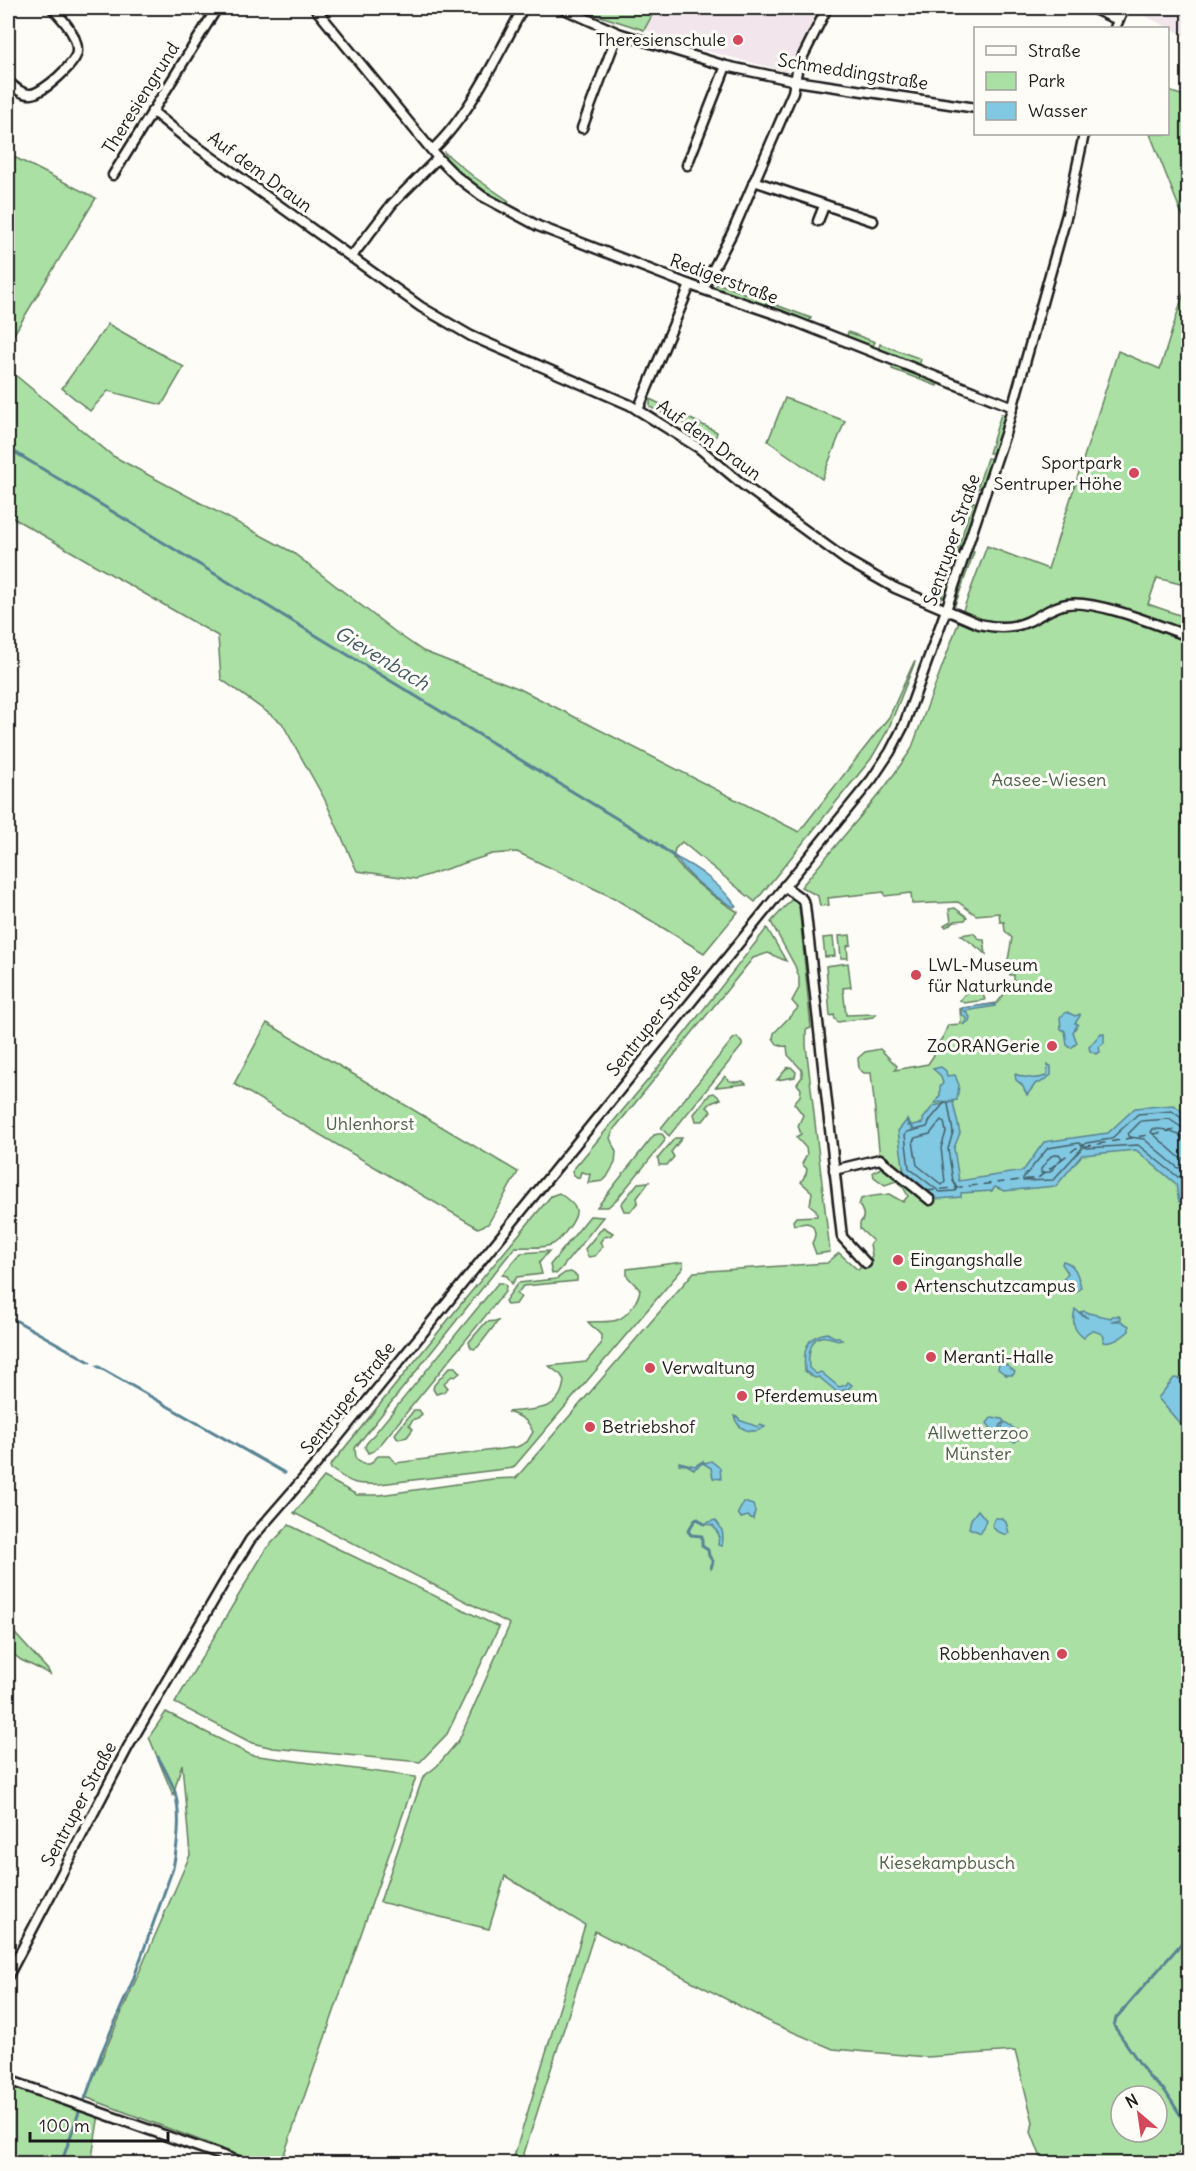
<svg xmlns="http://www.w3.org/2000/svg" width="1196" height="2171" font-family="Delius,sans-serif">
	<rect width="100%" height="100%" fill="#fdfcf7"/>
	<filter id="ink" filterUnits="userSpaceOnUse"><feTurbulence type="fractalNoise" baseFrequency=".0167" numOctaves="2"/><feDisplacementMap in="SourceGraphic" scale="12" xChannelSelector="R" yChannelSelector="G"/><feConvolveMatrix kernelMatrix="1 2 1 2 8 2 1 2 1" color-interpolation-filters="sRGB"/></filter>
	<g filter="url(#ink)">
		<g fill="#f2e5ec">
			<path d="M656 8H819L790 66 785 71 699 49 644 30Z"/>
			<path d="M1137 8H1188V37L1135 11Z"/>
		</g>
		<g fill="#aae0a3" stroke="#637e60" stroke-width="1.5" fill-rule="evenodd">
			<path d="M590 8H656L644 30 588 12Z"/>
			<path d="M1168 91 1188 97V225L1180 210 1150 134H1168Z"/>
			<path d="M444 152 474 177 509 201 506 206C489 195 447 172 444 152Z"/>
			<path d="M8 154 96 198 8 344Z"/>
			<path d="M1188 279V586L1157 578 1148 604 1188 618V2145L1167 2163H1043L1031 2132 1033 2122 1015 2051 927 2057 833 2049 774 2024 595 1931 521 2163H512L585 1925 505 1876 489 1929 380 1902 423 1777 437 1766 459 1740 510 1624 294 1513 324 1477 357 1495H380L492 1479 516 1478 694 1272 827 1263 839 1253 858 1270 872 1256 870 1244 873 1241 860 1229V1223C866 1218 863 1211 859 1205L861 1199C869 1195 879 1196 889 1194L903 1202 908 1196 903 1187 896 1181 885 1185 874 1177 873 1172 881 1168 871 1073H864L859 1069 858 1058 865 1052 880 1049 897 1066 895 1070 928 1064 934 1055 933 1050 943 1037 948 1025 961 1024 960 1009 997 1003 1014 982V975H1010L1008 960 1012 938 1005 931 1004 922H1000L999 913 976 915 958 902 912 904 911 893 885 896 884 892 828 898 829 905 820 906 818 896 801 887 885 787 911 750 987 546 1048 569 1118 351 1160 369ZM1121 2096H1157V2132H1121Z"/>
			<path d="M717 283 811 318 808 324 715 289Z"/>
			<path d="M108 324 184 367 162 405 108 391 90 411 62 388Z"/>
			<path d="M848 332 875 342 872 348 846 339Z"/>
			<path d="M880 344 921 359 919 366 878 351Z"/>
			<path d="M893 366 938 383 937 386 892 369Z"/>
			<path d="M8 369 113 456 292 552 398 634 423 651 520 689 799 832 889 717 914 662H915L888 730 871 759 755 902 682 842 675 849 673 858C689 880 715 898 738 912L704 953 614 898 517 852 492 854 416 879 357 871 324 798 282 723 221 679 218 636 8 515Z"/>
			<path d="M785 398 845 421 822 479 768 441Z"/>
			<path d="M650 399 717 432 716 436 713 438 650 407Z"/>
			<path d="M1001 414H1004L1005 420 1000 437H998L993 453H989Z"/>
			<path d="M987 458 992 459 983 486 977 489Z"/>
			<path d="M973 501 977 505 961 553 957 551Z"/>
			<path d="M970 550 974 552 955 605 953 598Z"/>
			<path d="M955 557 959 558 946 595 941 598Z"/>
			<path d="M793 898 799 905 811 1028 806 1030V1045L830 1252 816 1254 812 1243C816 1236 816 1232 812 1225L807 1223 794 1225 793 1221 796 1217 817 1216 816 1210 810 1205 812 1192 801 1182 806 1174 807 1169 802 1164 807 1154 806 1148 796 1137 801 1134 798 1126 803 1115 794 1103 800 1096 801 1089 797 1084 802 1077V1070L788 1055 787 1046C779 1047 777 1045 773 1038L774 1033 798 1008 792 1001 799 988V977L795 966 771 922Z"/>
			<path d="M955 908 967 917 965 920 955 921 946 927 944 925 951 921 949 909Z"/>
			<path d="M767 928 786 961 768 953 753 958 614 1129 610 1138 616 1152 615 1163 607 1177 603 1181 588 1183 590 1174 581 1172 579 1178 573 1175 572 1171 653 1074Z"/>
			<path d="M973 933 981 940H984L986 954 961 935Z"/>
			<path d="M850 935 851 945 847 946 848 958H841L839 936Z"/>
			<path d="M833 937 835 956 825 957 823 938Z"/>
			<path d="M848 963 851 987 843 988 846 1015 876 1014 873 1017 838 1022 835 1019 834 1015 830 1016 826 966Z"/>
			<path d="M971 986H980L985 1000 964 1003 960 1000Z"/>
			<path d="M267 1023 518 1172 488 1224 478 1228 234 1084Z"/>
			<path d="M737 1037 742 1043V1046L669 1136 661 1128 733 1039Z"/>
			<path d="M791 1067 796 1072 795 1077 777 1080 787 1068Z"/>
			<path d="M725 1076C729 1083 736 1083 743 1081L746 1084 716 1087Z"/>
			<path d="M714 1093 721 1099 711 1103 707 1107 711 1111 703 1121H696L694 1114 710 1094Z"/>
			<path d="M658 1134H662L665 1138 664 1142 617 1199 608 1207H597L654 1135Z"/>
			<path d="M675 1138H682L671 1152 674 1157 667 1165H659L658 1158Z"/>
			<path d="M649 1182 637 1198 638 1202 631 1211H624L621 1204 638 1183Z"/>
			<path d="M559 1193C578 1206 582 1211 567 1230 563 1235 559 1241 553 1244 543 1249 526 1247 515 1247L355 1448 356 1459 363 1464H370L378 1456H390L396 1463 517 1447 527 1442 533 1432C528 1419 520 1416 507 1412 534 1409 561 1413 564 1380L561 1375 549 1366 586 1362 601 1344V1335L588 1322C596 1321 609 1323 617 1320 628 1316 638 1301 640 1290L627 1276V1269L683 1262V1268L513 1468 380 1484C355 1485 352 1484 331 1469L330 1466 461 1304 551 1196Z"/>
			<path d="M590 1216 603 1217 561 1269 556 1274 552 1273 550 1265Z"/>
			<path d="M603 1227 613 1233 610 1236 604 1237 600 1242 603 1246 595 1256 588 1257 585 1249Z"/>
			<path d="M549 1251 539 1263 542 1274 517 1277 512 1284 507 1276 502 1275 521 1253Z"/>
			<path d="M571 1272 577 1276V1281L523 1286 517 1294 521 1297 516 1304 507 1305 505 1301 518 1283 556 1279 565 1273Z"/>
			<path d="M498 1283H503L506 1286 505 1292 380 1445 374 1451 368 1453 365 1447 366 1444Z"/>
			<path d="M498 1321 478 1347 474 1349 471 1348 469 1342 486 1322Z"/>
			<path d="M450 1367H455L460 1373 455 1377 452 1376 444 1383 448 1388 443 1392 436 1394 433 1389 434 1385Z"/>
			<path d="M414 1410H419L422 1414 418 1419H414L409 1425 413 1429 407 1437 398 1439 395 1434Z"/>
			<path d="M289 1525 499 1627 447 1734 420 1762 273 1748 252 1743 175 1703 266 1549Z"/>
			<path d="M8 1626 48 1670 50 1674 21 1660 8 1650Z"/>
			<path d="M166 1712 251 1755 416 1777 281 2163H260L85 2097 190 1855 182 1764 173 1795 149 1737Z"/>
			<path d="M8 2082 99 2115 91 2163H8Z"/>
		</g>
		<g fill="#81c8e2" stroke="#598393" stroke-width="1.5">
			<path d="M675 857C697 867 722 886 736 906L734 907C712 896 689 877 675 857Z"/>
			<path d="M995 1004V1006L965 1011 970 1017 969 1021 963 1025 967 1019 962 1015V1008Z"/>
			<path d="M1067 1012 1075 1016 1080 1014V1016L1075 1023 1078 1024 1073 1032 1077 1043 1071 1048 1067 1045 1065 1031 1061 1029 1060 1017Z"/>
			<path d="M1101 1033 1104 1034V1043L1099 1047 1100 1052 1096 1054 1090 1051 1089 1047Z"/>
			<path d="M1048 1065 1051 1066V1075L1040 1083H1036L1027 1095 1022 1085 1016 1080 1015 1074C1025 1078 1037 1081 1047 1075Z"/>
			<path d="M941 1067 946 1071 947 1076 955 1075 959 1085 957 1100 935 1103 940 1095V1087L943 1083 940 1075 933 1069Z"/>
			<path d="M953 1102 960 1133 954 1148 959 1181 1023 1171 1044 1142 1108 1133 1135 1108 1174 1105 1188 1116V1176L1185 1182 1188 1187V1201L1179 1202 1176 1184 1136 1150 1082 1155 1056 1186 1004 1191 995 1187 992 1191 961 1193V1197L938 1199 904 1172 898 1131 907 1120 908 1126 923 1123V1119L933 1106Z"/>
			<path d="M1063 1261C1076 1264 1078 1276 1081 1287L1076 1293 1067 1291 1060 1284 1068 1273 1062 1264Z"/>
			<path d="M1075 1309 1082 1315 1088 1318 1080 1312 1085 1311 1088 1313 1111 1318 1112 1316H1119L1121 1319 1111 1321H1121L1129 1326V1331C1121 1338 1113 1344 1103 1342L1104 1337 1102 1334 1092 1330 1086 1334 1084 1338C1073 1330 1072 1322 1075 1309Z"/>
			<path d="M827 1333 834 1337H839L842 1340C834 1340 833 1338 827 1337 809 1333 808 1358 809 1368L816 1374 821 1372 839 1387 846 1385 848 1382 852 1385 848 1389 837 1392 819 1377 815 1378 805 1371C803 1352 805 1336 827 1333Z"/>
			<path d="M999 1364H1005L1015 1372 1013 1375H1006L998 1369Z"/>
			<path d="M1174 1378 1188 1380V1461L1184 1454 1188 1433 1158 1398Z"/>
			<path d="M734 1416 739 1418V1420L758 1427 760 1425 765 1427C753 1435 738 1431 734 1416Z"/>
			<path d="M992 1417 1002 1419 1004 1421 1000 1426V1433L996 1435 987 1423Z"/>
			<path d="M1005 1422 1019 1432V1438L1015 1442C1008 1442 1002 1433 1002 1426Z"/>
			<path d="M703 1461 705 1463 711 1461 720 1468 721 1479 713 1478 711 1468 703 1463 694 1469 687 1465 679 1464V1462L695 1466Z"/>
			<path d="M744 1502 753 1505 755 1511 753 1519 748 1516 741 1518 738 1513Z"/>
			<path d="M978 1510 986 1520 981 1533 969 1528 971 1519Z"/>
			<path d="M995 1518H1001L1006 1522 1009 1533 1006 1535 996 1531 992 1525Z"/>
			<path d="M715 1520C723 1528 724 1535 722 1546L718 1545 719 1535 713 1525 704 1524Z"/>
		</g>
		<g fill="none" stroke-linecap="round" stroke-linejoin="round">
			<g stroke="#44616b" stroke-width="1.5">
				<path d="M945 1102 948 1104 953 1132 948 1149 953 1181 957 1188 955 1191 940 1192 909 1168 905 1135 907 1132 927 1127 930 1120Z"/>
				<path d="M941 1120 944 1122 946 1132 941 1148 945 1182 942 1185 917 1165 913 1141 915 1138 930 1134Z"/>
				<path d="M1188 1120H1184L1172 1111 1138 1114 1111 1139 1086 1143 1083 1145 1086 1148 1138 1145 1178 1177 1188 1174"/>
				<path d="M1188 1128 1181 1127 1169 1119 1141 1121 1128 1134 1130 1137 1144 1139 1178 1168 1188 1167"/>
				<path d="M1188 1137C1172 1136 1172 1128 1153 1129L1151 1132 1180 1158H1188"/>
				<path d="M1079 1143 1082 1145V1148L1053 1180 1023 1181V1178L1048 1148Z"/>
				<path d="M1059 1154 1062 1158 1050 1172 1041 1173V1169L1051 1156Z"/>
			</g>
			<g stroke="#598393" stroke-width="3">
				<path d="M8 448 652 840 676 858"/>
				<path d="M907 1120 913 1129"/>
				<path d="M8 1316 90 1362"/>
				<path d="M97 1366 285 1473"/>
				<path d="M704 1524 698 1519 695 1520 688 1531 691 1535 702 1536V1546L708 1550 709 1556 713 1561 711 1568"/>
				<path d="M1188 1936 1116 2018 1114 2026 1149 2077 1165 2091 1188 2127"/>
				<path d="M85 2099 101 2054 133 1980 173 1868C178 1844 181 1815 175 1792 171 1780 164 1768 158 1757"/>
				<path d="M61 2164 79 2112"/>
			</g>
			<path stroke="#3f5861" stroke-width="1.5" stroke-dasharray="8 6" stroke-linecap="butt" d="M927 1191 1038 1178 1076 1148 1175 1130 1188 1145"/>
			<defs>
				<g id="street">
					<path d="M315 8 438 158 457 177 482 196 538 226 690 285 781 316 1013 407"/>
					<path d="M562 8 618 33 726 66 796 81 976 108"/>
					<path d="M1092 8 1118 20"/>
					<path d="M1115 28 1124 8"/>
					<path d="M8 81C14 87 22 95 31 94 43 93 77 63 77 51 78 36 61 17 52 8"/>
					<path d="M152 111 189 141 421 307 471 336 630 405 699 448 742 484 846 560 895 588 979 624C996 628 1013 629 1029 621 1042 615 1053 606 1067 604 1095 599 1160 626 1188 636"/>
					<path d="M582 128 618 33"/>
					<path d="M432 150C469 116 499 53 523 8"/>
					<path d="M687 165 726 66"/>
					<path d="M113 175 217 8"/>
					<path d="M754 181 873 221"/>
					<path d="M818 221 824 206"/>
					<path d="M352 256 392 204 438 158"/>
					<path d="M703 289 732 233 793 92 798 66 827 8"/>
					<path d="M638 410 690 285"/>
					<path d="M784 886 802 899 805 905 842 1237 866 1263"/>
					<path d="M834 1170 880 1159 930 1200"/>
					<path d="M8 1976 128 1747 225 1581 250 1540 317 1463 872 779 890 752 904 725 946 610 1005 434 1067 214 1084 134"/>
					<path d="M8 2080 246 2164"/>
				</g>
			</defs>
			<use href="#street" stroke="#1c1c1c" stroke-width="13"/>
			<use href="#street" stroke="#fdfcf7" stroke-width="8"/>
		</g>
	</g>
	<g fill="#d1495b" stroke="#fdfcf7" stroke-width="2">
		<circle cx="738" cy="40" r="6"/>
		<circle cx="1134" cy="473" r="6"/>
		<circle cx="916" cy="975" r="6"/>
		<circle cx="1052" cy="1046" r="6"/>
		<circle cx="898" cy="1260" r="6"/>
		<circle cx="902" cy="1286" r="6"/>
		<circle cx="931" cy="1357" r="6"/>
		<circle cx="650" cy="1368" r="6"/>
		<circle cx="742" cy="1396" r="6"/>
		<circle cx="590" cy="1427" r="6"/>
		<circle cx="1062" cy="1654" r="6"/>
	</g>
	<g text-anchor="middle" stroke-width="6" stroke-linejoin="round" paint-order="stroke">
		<g font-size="18" fill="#1c1c1c" stroke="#fdfcf7" text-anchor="start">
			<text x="726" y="46" text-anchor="end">Theresienschule</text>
			<text x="1122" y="469" text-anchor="end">Sportpark<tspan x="1122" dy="21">Sentruper Höhe</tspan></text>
			<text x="928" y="971">LWL-Museum<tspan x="928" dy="21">für Naturkunde</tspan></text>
			<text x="1040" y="1052" text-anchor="end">ZoORANGerie</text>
			<text x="910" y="1266">Eingangshalle</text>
			<text x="914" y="1292">Artenschutzcampus</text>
			<text x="943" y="1363">Meranti-Halle</text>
			<text x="662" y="1374">Verwaltung</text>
			<text x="754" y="1402">Pferdemuseum</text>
			<text x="602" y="1433">Betriebshof</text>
			<text x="1050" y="1660" text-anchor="end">Robbenhaven</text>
		</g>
		<g font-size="18" fill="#1c1c1c" stroke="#fdfcf7">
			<text transform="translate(853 72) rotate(9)" y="6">Schmeddingstraße</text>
			<text transform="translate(141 98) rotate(-58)" y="6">Theresiengrund</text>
			<text transform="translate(260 172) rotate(36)" y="6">Auf dem Draun</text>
			<text transform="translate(724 279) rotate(20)" y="6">Redigerstraße</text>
			<text transform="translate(709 440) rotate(36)" y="6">Auf dem Draun</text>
			<text transform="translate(952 540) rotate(-71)" y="6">Sentruper Straße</text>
			<text transform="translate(654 1020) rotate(-51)" y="6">Sentruper Straße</text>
			<text transform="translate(348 1398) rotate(-51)" y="6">Sentruper Straße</text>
			<text transform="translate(79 1804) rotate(-62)" y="6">Sentruper Straße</text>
		</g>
		<g font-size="18" fill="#4e614b" stroke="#fdfcf7">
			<text x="1049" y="786">Aasee-Wiesen</text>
			<text x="370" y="1130">Uhlenhorst</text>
			<text x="978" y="1439">Allwetterzoo<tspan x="978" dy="21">Münster</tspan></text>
			<text x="947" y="1869">Kiesekampbusch</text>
		</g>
		<g font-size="20" font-style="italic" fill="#3f5861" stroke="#fdfcf7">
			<text transform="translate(382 658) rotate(31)" y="7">Gievenbach</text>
		</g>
	</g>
	<rect width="1196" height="2171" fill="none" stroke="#fdfcf7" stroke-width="30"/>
	<rect x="15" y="15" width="1166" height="2141" fill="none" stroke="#1c1c1c" stroke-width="2" filter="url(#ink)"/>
	<rect x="974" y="27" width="195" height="108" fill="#fdfcf7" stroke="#a3a29f" stroke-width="1.5"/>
	<rect x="986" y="46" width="30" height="9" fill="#fdfcf7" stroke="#a3a29f" stroke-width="1.5"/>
	<text x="1028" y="57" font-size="18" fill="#1c1c1c">Straße</text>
	<rect x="986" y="72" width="30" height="18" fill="#aae0a3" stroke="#a3a29f" stroke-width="1.5"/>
	<text x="1028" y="87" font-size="18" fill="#1c1c1c">Park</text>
	<rect x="986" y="102" width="30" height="18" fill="#81c8e2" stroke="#a3a29f" stroke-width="1.5"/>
	<text x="1028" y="117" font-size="18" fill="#1c1c1c">Wasser</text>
	<g transform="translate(1139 2114) rotate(331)"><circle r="28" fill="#fdfcf7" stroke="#a3a29f" stroke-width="1.5"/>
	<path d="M0-4.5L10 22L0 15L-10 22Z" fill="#d1495b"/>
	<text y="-9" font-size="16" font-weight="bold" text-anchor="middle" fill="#1c1c1c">N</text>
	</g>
	<path d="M30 2132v9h138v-9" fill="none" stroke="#1c1c1c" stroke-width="3"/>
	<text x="39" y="2132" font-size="18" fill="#1c1c1c" stroke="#fdfcf7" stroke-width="4.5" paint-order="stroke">100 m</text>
</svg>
